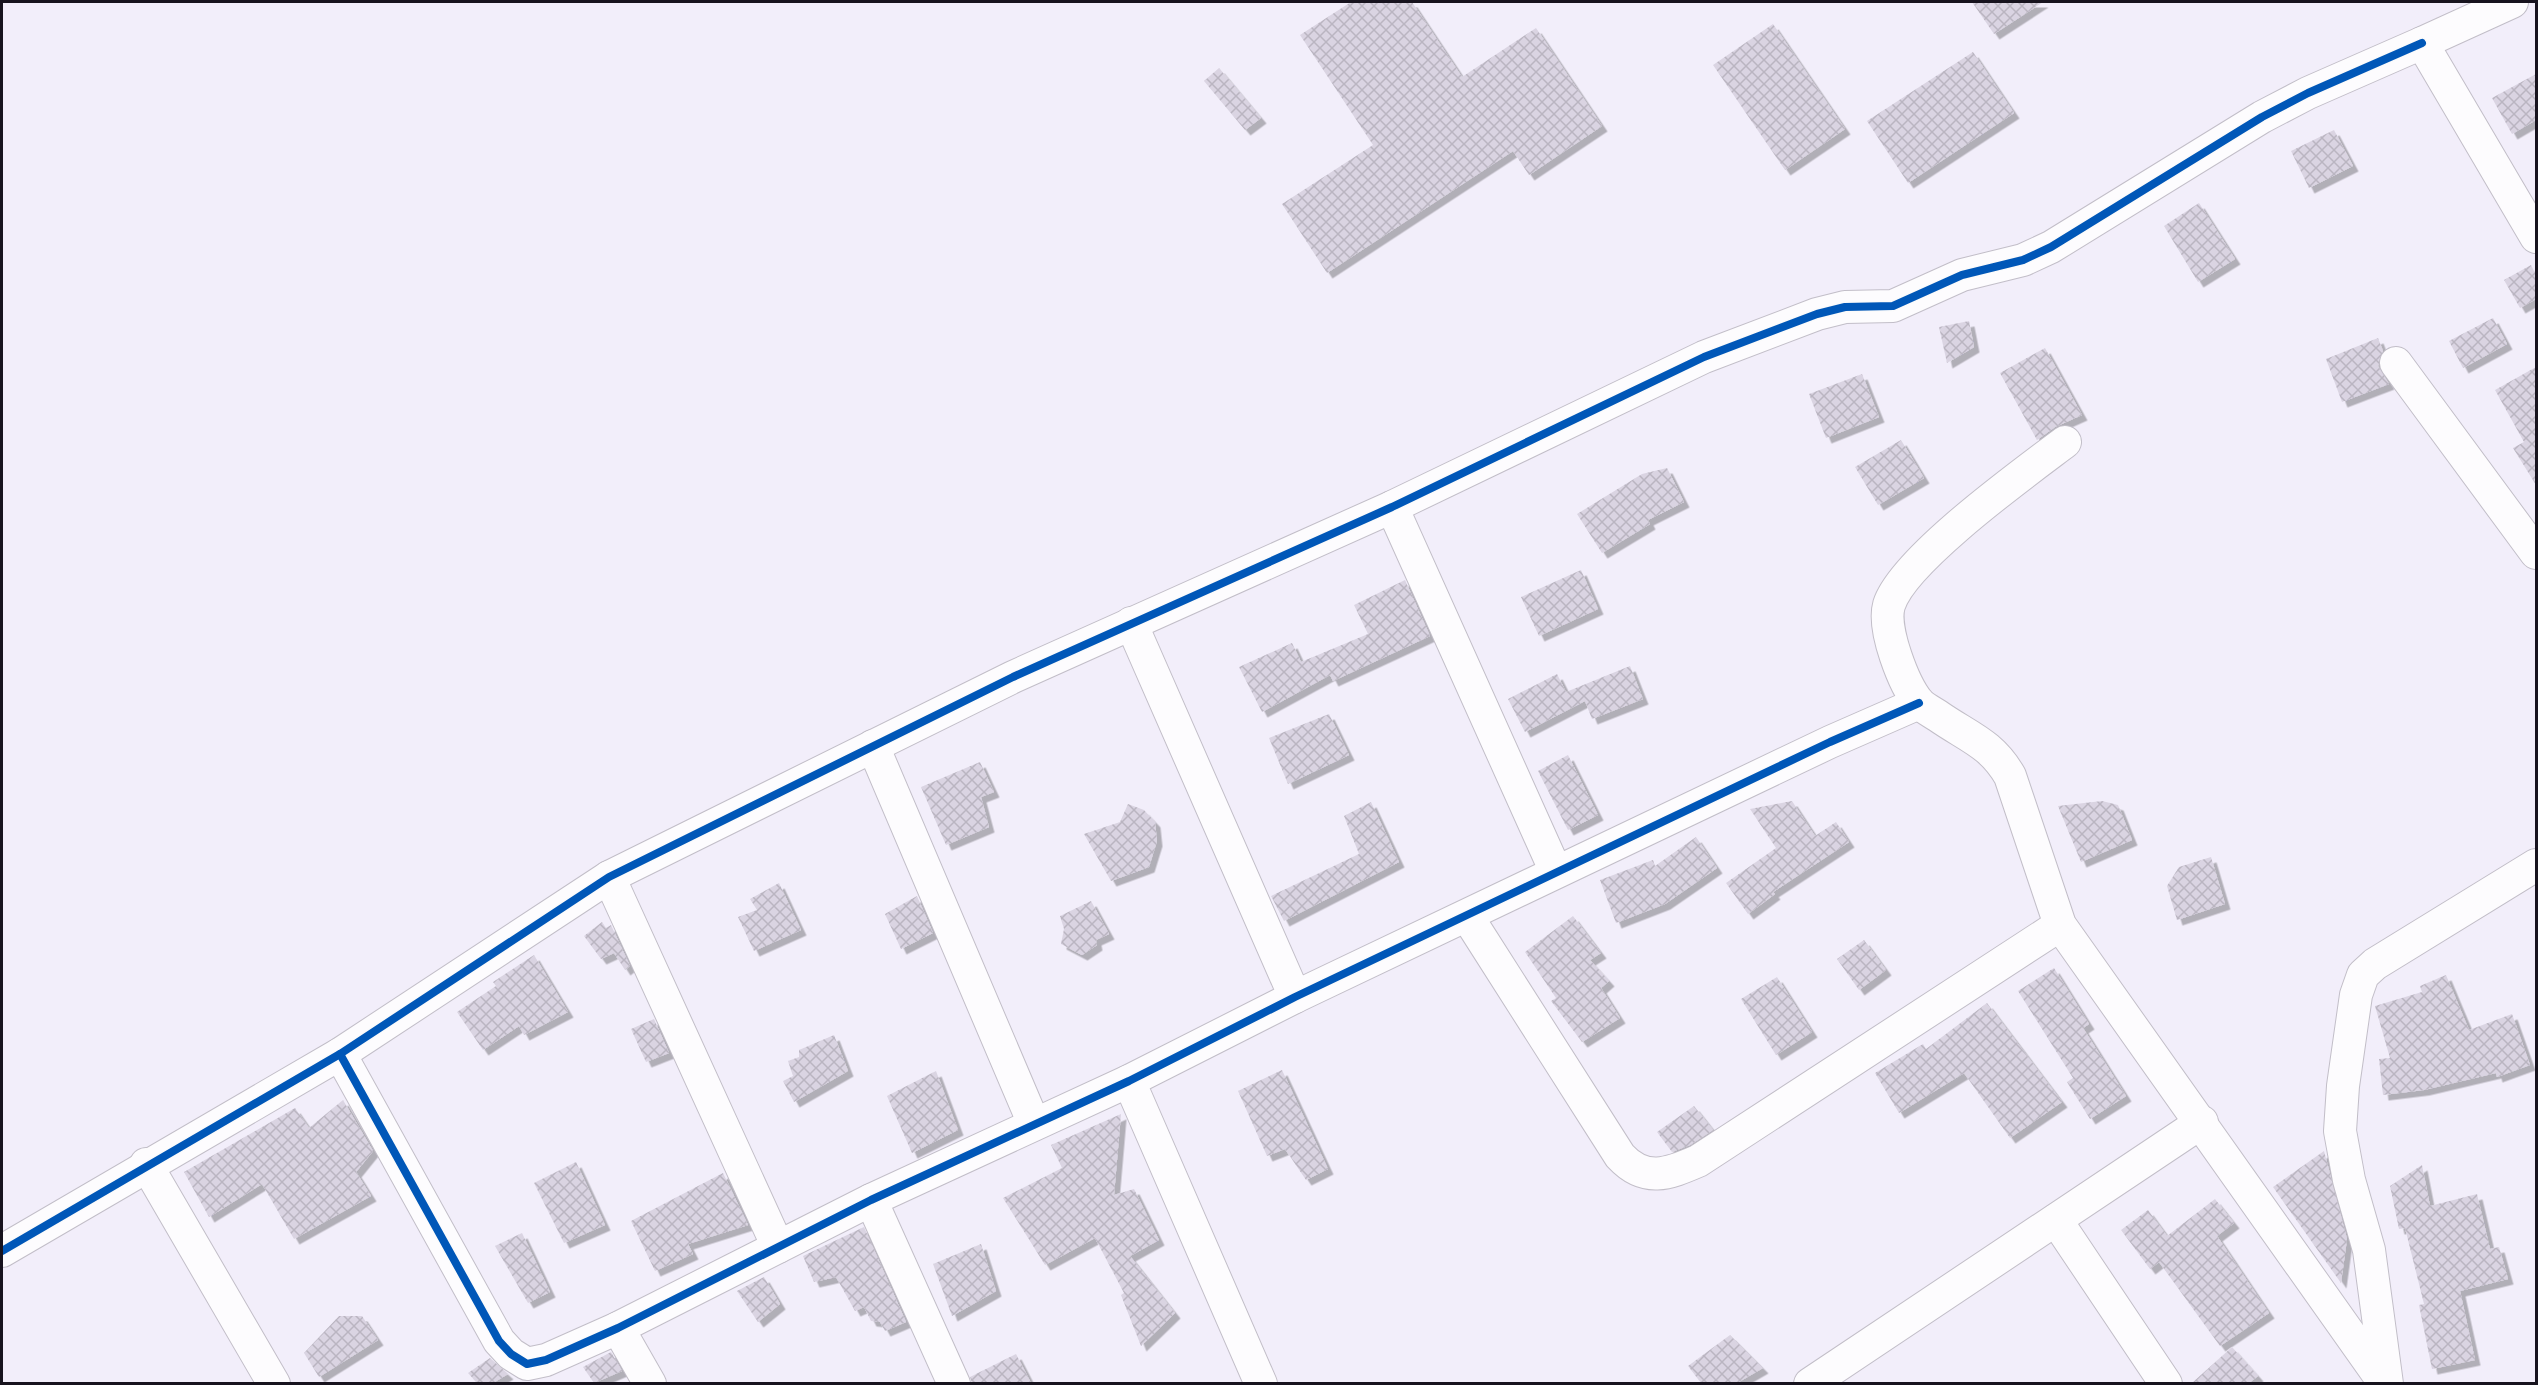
<svg xmlns="http://www.w3.org/2000/svg" width="2538" height="1385" font-family="'Sofia Sans Condensed',sans-serif">
	<defs>
		<pattern id="building-cross-hatch" width="8" height="8" patternUnits="userSpaceOnUse" patternTransform="scale(1.5)"><rect width="8" height="8" fill="#dad4e2"/><path d="M0 0l8 8M0 8l8-8" fill="none" stroke="#bab5c1"/></pattern>
		<filter id="shadow"><feDropShadow dx="5.5" dy="5.5" stdDeviation="0" flood-color="#0004"/></filter>
	</defs>
	<rect width="100%" height="100%" fill="#f2eefa"/>
	<g fill="url(#building-cross-hatch)" filter="url(#shadow)">
		<path d="M1351 2H1412L1462 77 1536 28 1602 126 1529 175 1513 151 1327 273 1282 204 1373 145 1300 35Z"/>
		<path d="M1972 2H2043L1994 34Z"/>
		<path d="M1773 24 1845 129 1785 170 1713 65Z"/>
		<path d="M1973 52 2014 113 1908 183 1867 121Z"/>
		<path d="M1219 68 1261 118 1245 130 1204 81Z"/>
		<path d="M2536 74V120L2512 134 2492 98Z"/>
		<path d="M2334 130 2353 166 2309 188 2291 151Z"/>
		<path d="M2199 203 2235 259 2198 282 2164 226Z"/>
		<path d="M2531 265 2536 275V299L2520 308 2504 280Z"/>
		<path d="M2493 318 2507 344 2463 368 2449 341Z"/>
		<path d="M1969 321 1974 347 1947 363 1939 327Z"/>
		<path d="M2378 338 2383 351 2378 366 2389 384 2342 402 2326 359Z"/>
		<path d="M2045 348 2082 415 2055 427 2037 440 2000 373Z"/>
		<path d="M2536 367V485L2513 448 2524 442 2495 390Z"/>
		<path d="M1862 374 1879 417 1826 438 1809 394Z"/>
		<path d="M1901 440 1924 478 1878 505 1855 467Z"/>
		<path d="M1667 468 1684 502 1648 520 1650 524 1602 553 1577 514 1642 474Z"/>
		<path d="M1581 570 1598 609 1539 636 1521 597Z"/>
		<path d="M1405 580 1430 636 1333 681 1330 675 1262 712 1239 667 1292 643 1301 662 1368 634 1354 605Z"/>
		<path d="M1630 666 1643 699 1592 719 1585 701 1525 732 1508 699 1557 674 1566 692Z"/>
		<path d="M1329 714 1349 755 1288 784 1269 738Z"/>
		<path d="M1568 755 1598 815 1568 830 1538 771Z"/>
		<path d="M980 762 994 792 981 797 989 827 946 845 921 787Z"/>
		<path d="M1792 801 1815 836 1836 822 1849 842 1773 892 1775 894 1748 914 1726 883 1776 848 1750 809Z"/>
		<path d="M2102 801 2118 805 2132 840 2081 862 2058 806Z"/>
		<path d="M1371 802 1399 862 1284 921 1271 896 1359 854 1344 816Z"/>
		<path d="M1128 804 1144 810 1155 822 1157 841 1149 867 1111 881 1084 834 1120 822Z"/>
		<path d="M1696 837 1717 868 1665 904 1616 923 1600 880 1653 860 1655 866Z"/>
		<path d="M2211 857 2225 904 2177 920 2167 886 2179 867Z"/>
		<path d="M779 883 801 930 754 951 738 917 757 910 750 899Z"/>
		<path d="M917 896 933 933 901 949 885 914Z"/>
		<path d="M1091 901 1109 934 1096 940 1097 945 1082 955 1061 944 1064 929 1060 916Z"/>
		<path d="M1573 916 1601 953 1590 960 1609 981 1601 988 1620 1018 1582 1042 1551 1001 1556 998 1525 952Z"/>
		<path d="M602 922 606 928 611 925 630 966 625 970 614 953 601 959 584 936Z"/>
		<path d="M1864 940 1886 970 1859 990 1837 959Z"/>
		<path d="M534 955 568 1012 524 1035 519 1026 483 1050 457 1012 496 986 493 982Z"/>
		<path d="M2054 968 2089 1024 2083 1028 2126 1096 2090 1119 2067 1082 2073 1078 2018 991Z"/>
		<path d="M2446 975 2469 1030 2512 1014 2530 1065 2497 1077 2496 1073 2424 1090 2383 1095 2379 1059 2390 1058 2375 1006 2422 992 2420 986Z"/>
		<path d="M1777 977 1812 1032 1776 1055 1741 999Z"/>
		<path d="M1987 1003 2062 1102 2010 1138 1964 1073 1899 1113 1875 1073 1923 1044 1926 1049Z"/>
		<path d="M654 1019 669 1053 646 1062 631 1029Z"/>
		<path d="M834 1035 848 1071 794 1102 783 1081 793 1076 788 1061 799 1057V1050Z"/>
		<path d="M1282 1070 1328 1169 1306 1180 1285 1149 1267 1156 1238 1091Z"/>
		<path d="M936 1071 958 1130 912 1153 887 1096Z"/>
		<path d="M343 1100 373 1151 356 1172 371 1196 294 1239 262 1184 209 1217 184 1172 295 1108 309 1128Z"/>
		<path d="M1694 1106 1713 1130 1690 1145 1672 1152 1657 1132Z"/>
		<path d="M1121 1114 1114 1195 1134 1189 1159 1240 1130 1256 1175 1313 1141 1346 1121 1295 1124 1293 1095 1238 1045 1265 1003 1198 1062 1168 1051 1145Z"/>
		<path d="M2324 1151 2347 1239 2341 1283 2273 1187Z"/>
		<path d="M576 1162 605 1225 564 1243 534 1183Z"/>
		<path d="M2422 1165 2430 1206 2477 1194 2490 1249 2499 1247 2508 1279 2460 1291 2475 1360 2432 1369 2419 1305 2424 1304 2405 1228 2399 1229 2390 1186Z"/>
		<path d="M723 1173 748 1225 688 1244 693 1254 655 1271 631 1221Z"/>
		<path d="M2215 1199 2234 1223 2217 1236 2269 1313 2220 1346 2159 1262 2150 1269 2121 1230 2148 1210 2167 1236Z"/>
		<path d="M864 1227 906 1322 885 1331 880 1322 871 1321 864 1307 855 1311 836 1277 814 1282 803 1256Z"/>
		<path d="M522 1233 550 1292 528 1303 495 1246Z"/>
		<path d="M981 1244 996 1291 952 1316 933 1264Z"/>
		<path d="M764 1277 780 1304 758 1322 737 1291Z"/>
		<path d="M339 1316H362L378 1340 319 1377 304 1353Z"/>
		<path d="M1730 1335 1763 1368 1737 1383H1701L1688 1366Z"/>
		<path d="M2232 1347 2258 1376 2249 1383H2192Z"/>
		<path d="M611 1352 622 1371 594 1383 583 1367Z"/>
		<path d="M1016 1354 1031 1383H972L970 1377Z"/>
		<path d="M490 1358 508 1374 493 1383H477L468 1373Z"/>
	</g>
	<g fill="none" stroke-linecap="round" stroke-linejoin="round">
		<defs>
			<g id="minor">
				<path d="M2512 2 2422 43 2536 237"/>
				<path d="M2396 363 2536 553"/>
				<path d="M2065 442C2024 473 1903 560 1889 605 1882 629 1904 685 1919 703 1924 708 1932 712 1938 716 1968 737 1991 743 2010 776L2060 925 2385 1384"/>
				<path d="M1392 507 1556 872"/>
				<path d="M1131 623 1295 997"/>
				<path d="M873 746 1034 1124"/>
				<path d="M609 877 778 1247"/>
				<path d="M1467 916 1620 1156C1645 1183 1668 1174 1698 1161L2060 925"/>
				<path d="M340 1054 499 1341 511 1354 527 1364 546 1360 618 1328 871 1200 1129 1081 1295 997 1830 742 1919 703"/>
				<path d="M1129 1081 1261 1384"/>
				<path d="M146 1164 274 1384"/>
				<path d="M871 1200 954 1384"/>
				<path d="M2056 1220 2166 1384"/>
				<path d="M2 1251 340 1054 609 877 1013 677 1392 507 1704 357 1817 314 1845 307 1893 306 1962 275 2023 260 2051 247 2262 117 2308 93 2422 43"/>
				<path d="M618 1328 650 1384"/>
				<path d="M1810 1384 2202 1122"/>
				<path d="M2387 1384 2369 1250 2349 1180 2340 1131 2343 1086 2356 995 2363 975 2375 964 2536 865"/>
			</g>
		</defs>
		<use href="#minor" stroke="#c2bec8" stroke-width="34"/>
		<use href="#minor" stroke="#fdfcfe" stroke-width="32"/>
		<defs>
			<g id="cycleway">
				<path d="M340 1054 499 1341 511 1354 527 1364 546 1360 618 1328 871 1200 1129 1081 1295 997 1830 742 1919 703"/>
				<path d="M2 1251 340 1054 609 877 1013 677 1392 507 1704 357 1817 314 1845 307 1893 306 1962 275 2023 260 2051 247 2262 117 2308 93 2422 43"/>
			</g>
		</defs>
		<use href="#cycleway" stroke="#fbfbfb" stroke-width="11"/>
		<use href="#cycleway" stroke="#0057b8" stroke-width="8"/>
	</g>
	<rect width="2538" height="1385" fill="none" stroke="#17131e" stroke-width="6"/>
</svg>
